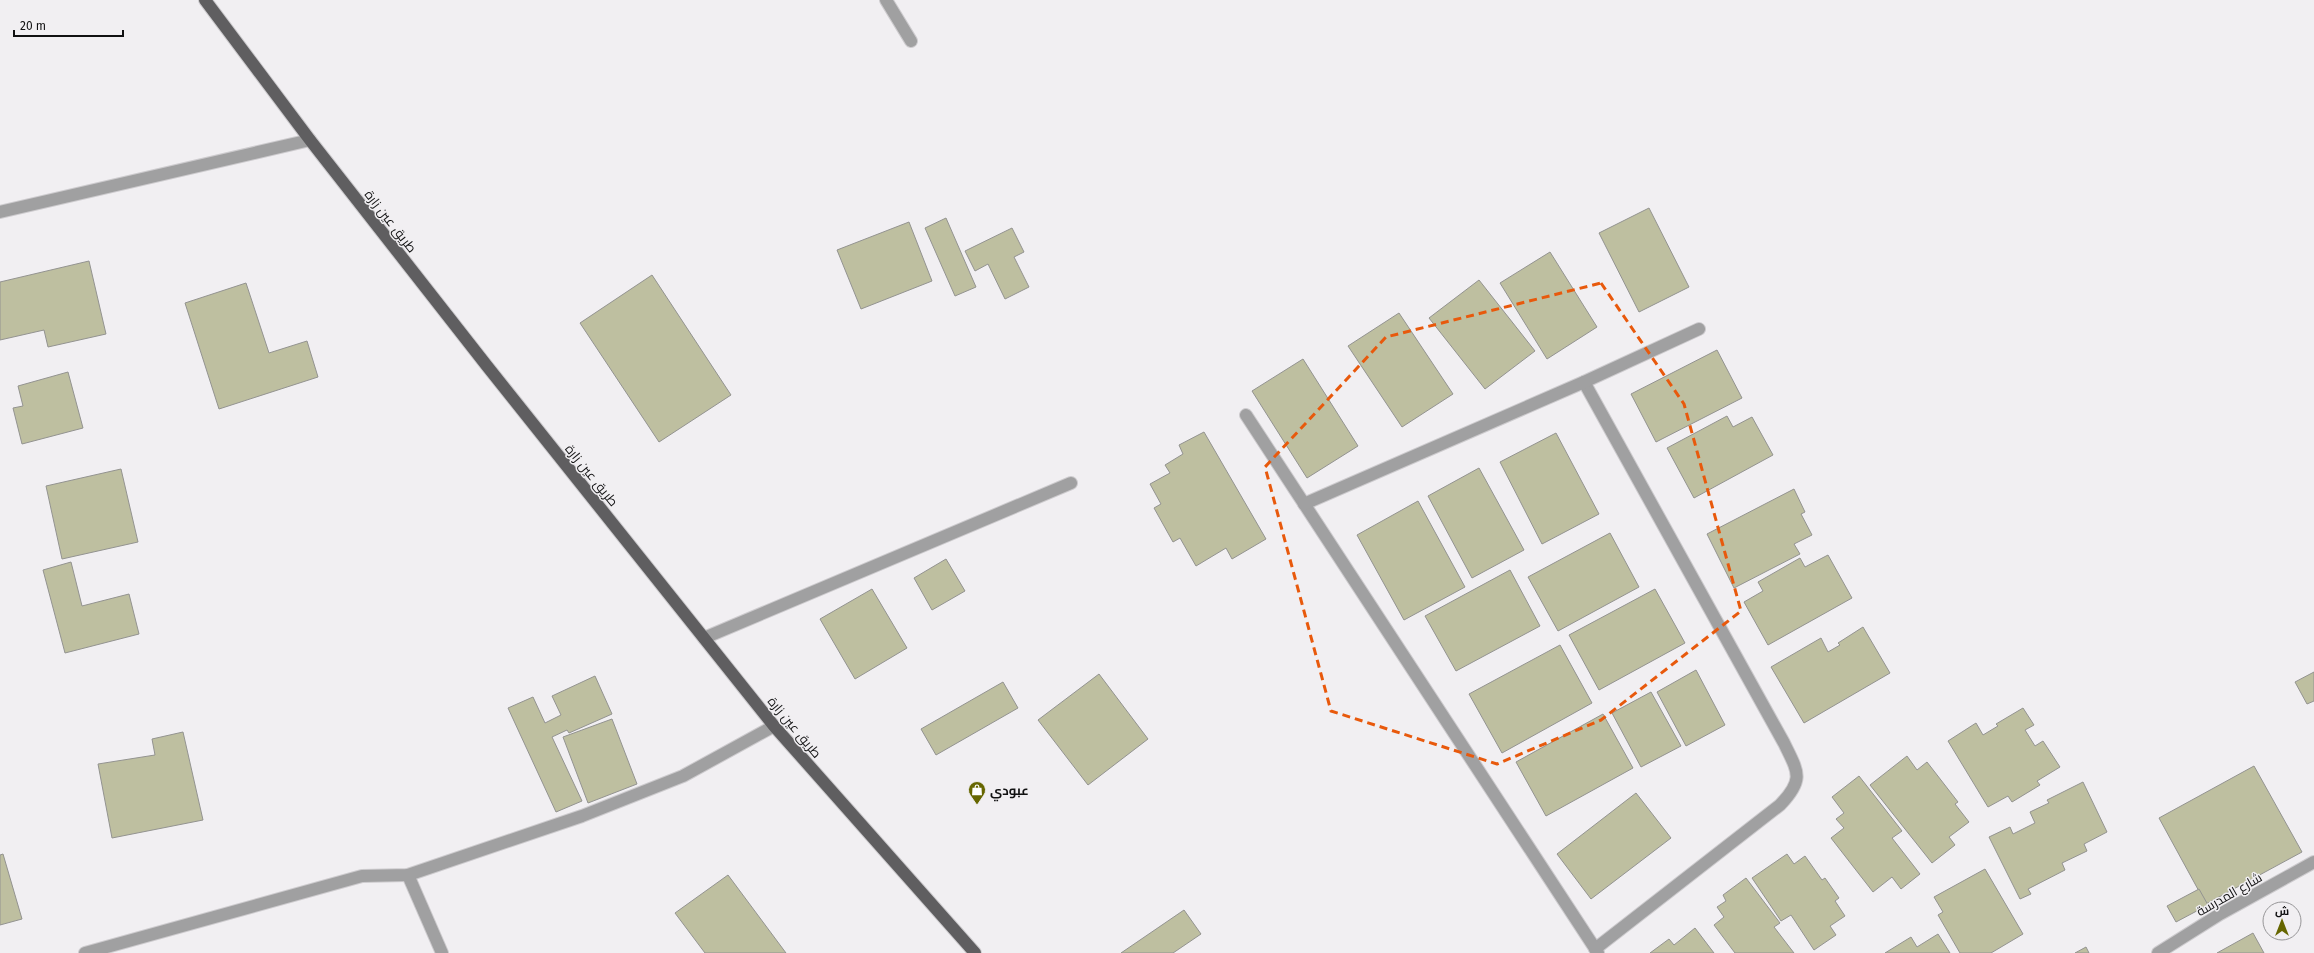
<svg xmlns="http://www.w3.org/2000/svg" width="2314" height="953" font-family="'Fira Sans',Cairo,sans-serif">
	<rect width="100%" height="100%" fill="#f1eff2"/>
	<g fill="#bebfa0" stroke="#939390">
		<path d="M1649 208 1689 287 1639 312 1599 233Z"/>
		<path d="M946 218 976 287 955 296 925 228Z"/>
		<path d="M909 222 932 281 861 309 837 250Z"/>
		<path d="M1012 228 1024 252 1014 257 1029 287 1005 299 988 264 975 271 965 251Z"/>
		<path d="M1550 252 1597 327 1547 359 1500 283Z"/>
		<path d="M89 261 106 334 48 347 44 330 0 340V282Z"/>
		<path d="M652 275 731 395 659 442 580 323Z"/>
		<path d="M1479 280 1535 351 1485 389 1429 318Z"/>
		<path d="M246 283 269 353 307 341 318 377 219 409 185 303Z"/>
		<path d="M1399 313 1453 394 1402 427 1348 346Z"/>
		<path d="M1717 350 1742 398 1656 442 1631 394Z"/>
		<path d="M1303 359 1358 446 1307 478 1252 391Z"/>
		<path d="M68 372 83 428 22 444 13 408 23 406 18 386Z"/>
		<path d="M1727 416 1733 427 1752 417 1773 455 1694 498 1667 448Z"/>
		<path d="M1204 432 1266 539 1232 559 1226 548 1196 566 1180 538 1173 542 1154 508 1161 504 1150 484 1170 473 1165 465 1183 454 1179 445Z"/>
		<path d="M1556 433 1599 514 1542 544 1500 462Z"/>
		<path d="M1479 468 1524 550 1472 578 1428 496Z"/>
		<path d="M121 469 138 542 62 559 46 486Z"/>
		<path d="M1794 489 1805 512 1801 514 1812 535 1794 544 1800 554 1734 588 1707 534Z"/>
		<path d="M1418 501 1465 587 1404 620 1357 535Z"/>
		<path d="M1610 533 1639 587 1558 631 1528 577Z"/>
		<path d="M1828 555 1852 598 1768 645 1744 602 1763 591 1758 582 1800 558 1805 567Z"/>
		<path d="M946 559 965 591 932 610 914 578Z"/>
		<path d="M71 562 82 606 129 594 139 634 65 653 43 570Z"/>
		<path d="M1510 570 1540 626 1456 671 1425 616Z"/>
		<path d="M872 589 907 648 855 679 820 619Z"/>
		<path d="M1655 589 1685 643 1599 690 1569 635Z"/>
		<path d="M1863 627 1890 673 1804 723 1771 667 1821 638 1828 652 1840 645 1838 643Z"/>
		<path d="M1560 645 1592 703 1502 753 1469 694Z"/>
		<path d="M1696 670 1725 725 1686 746 1657 692Z"/>
		<path d="M2314 672V701L2307 704 2295 682Z"/>
		<path d="M1099 674 1148 739 1088 785 1038 720Z"/>
		<path d="M595 676 612 714 569 733 567 730 552 737 582 801 556 812 508 708 533 697 545 723 561 715 552 696Z"/>
		<path d="M1003 682 1018 708 936 755 921 729Z"/>
		<path d="M1651 692 1681 746 1641 767 1612 713Z"/>
		<path d="M2023 708 2034 725 2025 730 2035 746 2043 741 2060 767 2037 781 2040 785 2012 802 2008 796 1988 807 1948 741 1976 723 1983 735 1998 726 1996 724Z"/>
		<path d="M1603 714 1633 768 1546 816 1516 762Z"/>
		<path d="M612 719 637 784 588 803 563 737Z"/>
		<path d="M183 732 203 820 112 838 98 764 155 755 152 739Z"/>
		<path d="M1907 756 1917 770 1927 762 1958 802 1955 804 1969 822 1949 837 1955 845 1932 863 1870 785Z"/>
		<path d="M2254 766 2302 852 2206 904 2159 818Z"/>
		<path d="M1859 776 1902 831 1892 838 1920 874 1901 889 1892 877 1873 892 1831 838 1844 828 1836 819 1844 813 1832 797Z"/>
		<path d="M2083 782 2107 832 2084 844 2087 851 2062 863 2065 870 2028 889 2031 894 2020 899 1989 837 2010 827 2013 834 2035 823 2030 812 2049 803 2047 800Z"/>
		<path d="M1636 793 1671 838 1591 899 1557 854Z"/>
		<path d="M3 854 22 919 0 925V855Z"/>
		<path d="M1787 854 1794 864 1805 856 1822 880 1825 878 1839 898 1835 901 1845 916 1830 926 1836 935 1814 950 1791 915 1781 921 1752 878Z"/>
		<path d="M1985 869 2023 934 1991 953H1960L1938 915 1943 912 1934 897Z"/>
		<path d="M728 875 786 953H705L675 913Z"/>
		<path d="M1746 878 1780 923 1774 927 1794 953H1735L1714 925 1724 917 1717 907 1726 901 1723 895Z"/>
		<path d="M2199 889 2208 905 2176 922 2167 906Z"/>
		<path d="M1184 910 1201 934 1173 953H1121Z"/>
		<path d="M1695 928 1714 953H1650L1669 939 1674 945Z"/>
		<path d="M2253 933 2264 953H2217Z"/>
		<path d="M1938 934 1950 953H1885L1911 937 1917 947Z"/>
		<path d="M2086 947 2089 953H2075Z"/>
	</g>
	<g fill="none" stroke-linecap="round" stroke-linejoin="round">
		<defs>
			<g id="minor">
				<path d="M886 0 911 41"/>
				<path d="M0 212 310 140"/>
				<path d="M1584 382 1784 743C1798 772 1805 779 1780 805L1595 949"/>
				<path d="M1246 415 1598 953"/>
				<path d="M1304 504 1584 382 1699 329"/>
				<path d="M704 638 1071 483"/>
				<path d="M408 875 442 953"/>
				<path d="M85 953 362 876 408 875 582 816 683 776 774 726"/>
				<path d="M2158 953 2220 914 2314 862"/>
			</g>
			<path id="major" d="M205 0 310 140 487 366 774 726 975 953"/>
		</defs>
		<use href="#minor" stroke="#cdcbce" stroke-width="14"/>
		<use href="#major" stroke="#cdcbce" stroke-width="14"/>
		<use href="#minor" stroke="#a0a0a1" stroke-width="12"/>
		<use href="#major" stroke="#5f5e60" stroke-width="12"/>
	</g>
	<path fill="none" stroke="#e8590c" stroke-width="3" stroke-dasharray="8 5" stroke-linejoin="round" d="M1601 283 1684 404 1741 611 1601 720 1497 764 1331 711 1265 467 1386 337Z"/>
	<defs>
		<symbol id="shop-pin" viewBox="-11 -11 22 30"><path d="M0 17L-7.5 6A9.5 9.5 0 1 1 7.5 6Z" fill="#660" stroke="#f1eff2"/><path d="M-5-2.5h2.3a2.7 3.5 0 0 1 5.4 0H5L5.5 6h-11ZM-1.5-2.5h3a1.5 2.3 0 0 0-3 0Z" fill="#fff"/></symbol>
	</defs>
	<g fill-rule="evenodd">
		<use href="#shop-pin" x="967" y="780" width="20" height="27"/>
	</g>
	<g text-anchor="middle" stroke-width="3" stroke-linejoin="round" paint-order="stroke">
		<g font-size="13" fill="#111112" stroke="#f1eff2">
			<text transform="translate(391 221) rotate(52)" y="5">طريق عين زارة</text>
			<text transform="translate(592 475) rotate(51)" y="5">طريق عين زارة</text>
			<text transform="translate(795 727) rotate(50)" y="5">طريق عين زارة</text>
			<text transform="translate(2229 894) rotate(-30)" y="5">شارع المدرسة</text>
		</g>
		<g font-size="13" font-weight="bold" fill="#111112" stroke="#f1eff2" text-anchor="start">
			<text x="990" y="795">عبودي</text>
		</g>
	</g>
	<g transform="translate(2282 921)"><circle r="19" fill="#f1eff2" stroke="#979698"/>
	<path d="M0-3L7 15L0 10L-7 15Z" fill="#666600"/>
	<text y="-6" font-size="11" font-weight="bold" text-anchor="middle" fill="#111112">ش</text>
	</g>
	<path d="M14 30v6h109v-6" fill="none" stroke="#111112" stroke-width="2"/>
	<text x="20" y="30" font-size="12" fill="#111112" stroke="#f1eff2" stroke-width="3" paint-order="stroke">20 m</text>
</svg>
